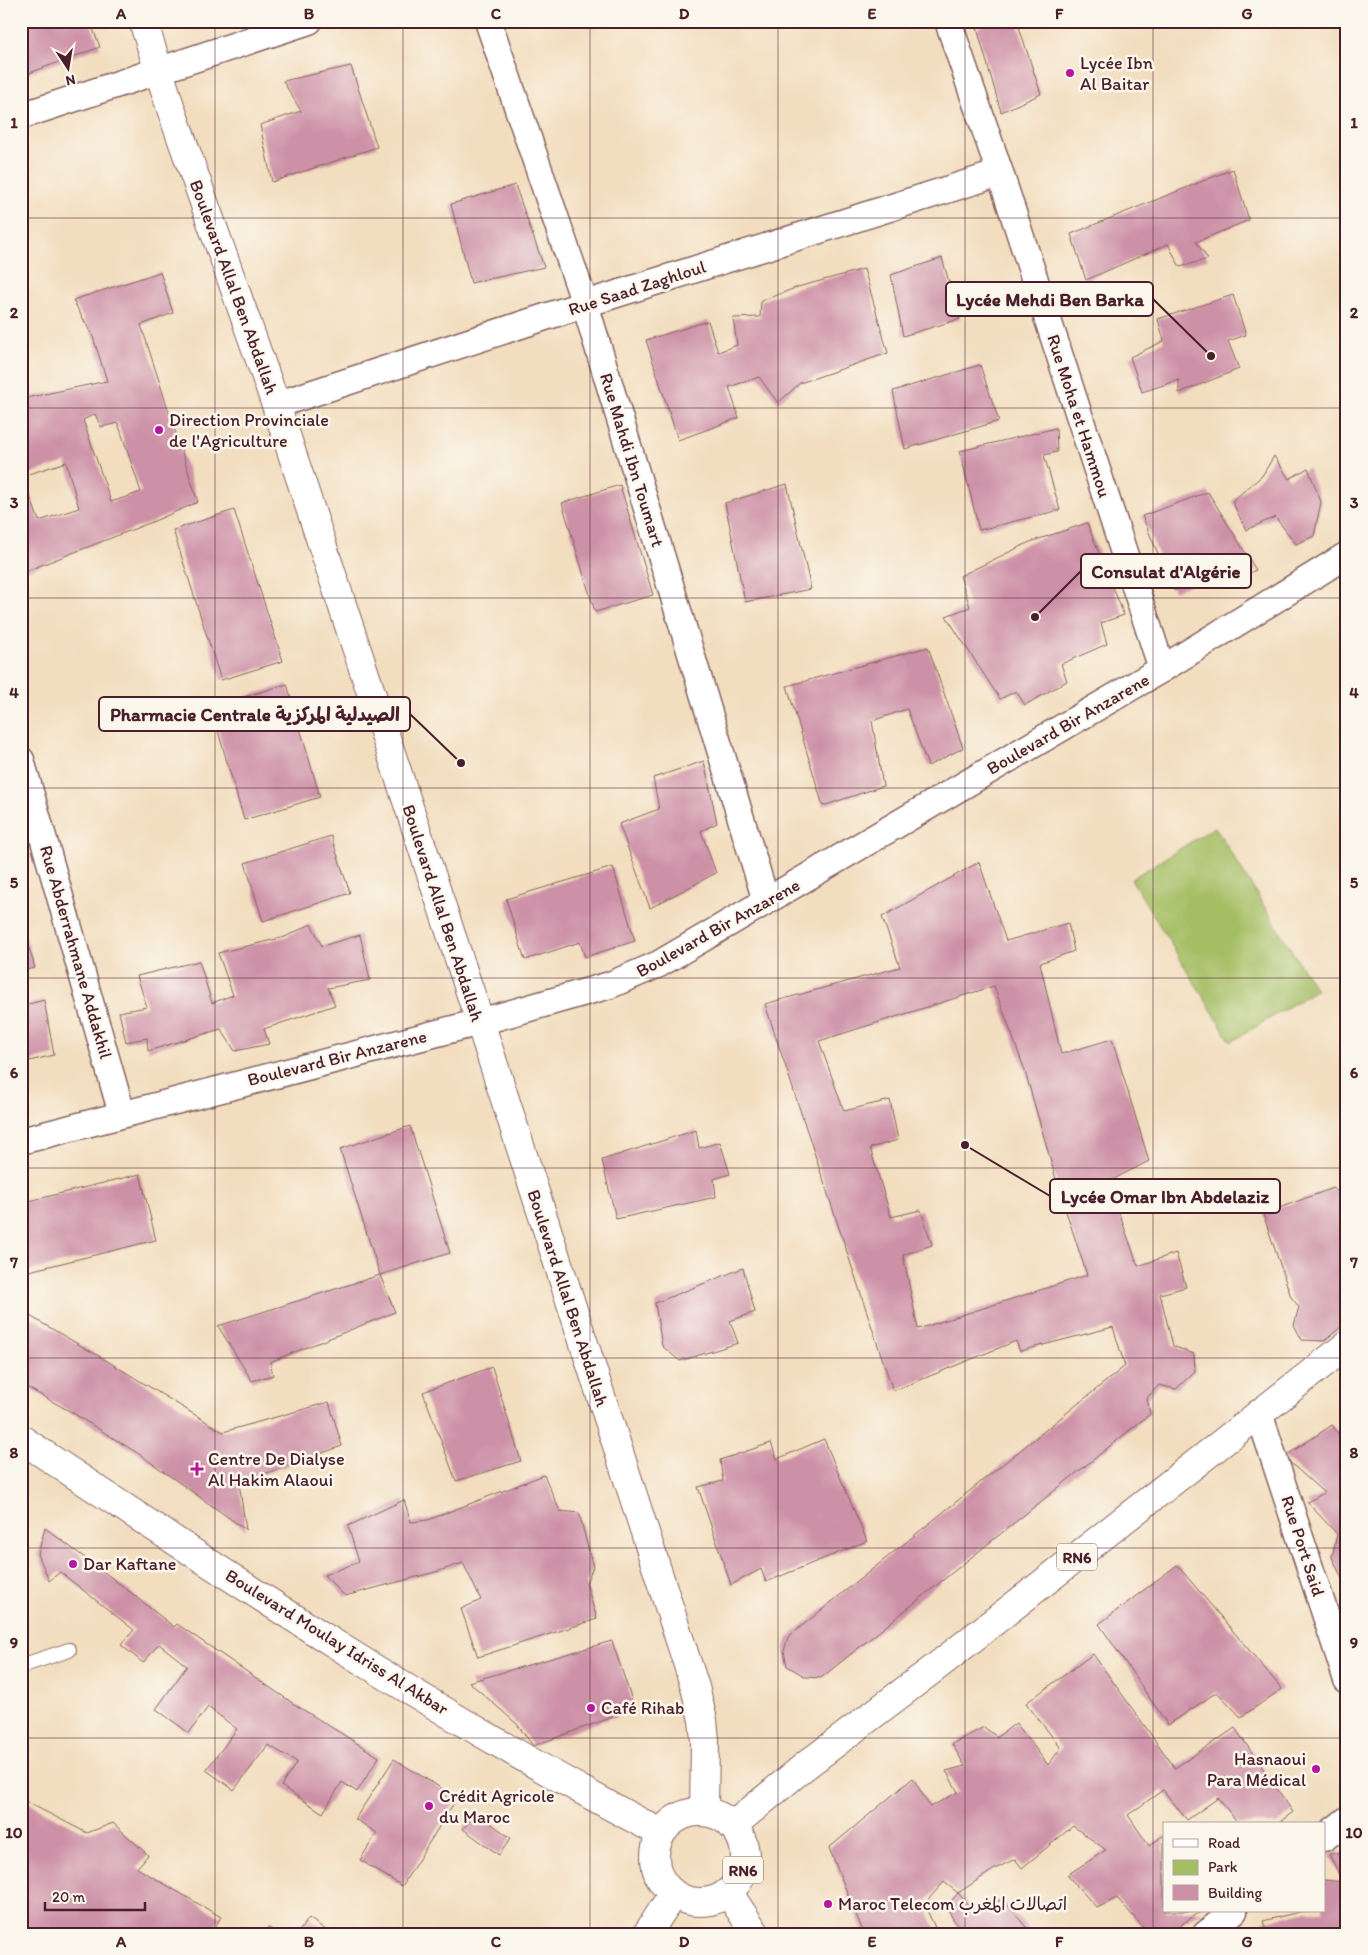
<svg xmlns="http://www.w3.org/2000/svg" width="1368" height="1955" font-family="Itim,'Playpen Sans Arabic',sans-serif">
	<rect width="100%" height="100%" fill="#fbf7ec"/>
	<filter id="ink" filterUnits="userSpaceOnUse"><feTurbulence type="fractalNoise" baseFrequency=".02" numOctaves="2"/><feDisplacementMap in="SourceGraphic" scale="10" xChannelSelector="R" yChannelSelector="G"/><feConvolveMatrix kernelMatrix="1 2 1 2 8 2 1 2 1" color-interpolation-filters="sRGB"/></filter>
	<filter id="wash" filterUnits="userSpaceOnUse"><feTurbulence type="fractalNoise" baseFrequency=".0096" numOctaves="4" result="noise"/><feDisplacementMap in="SourceGraphic" scale="20" xChannelSelector="R" yChannelSelector="G"/><feGaussianBlur stdDeviation="1.12" result="paint"/><feColorMatrix in="noise" values="0 0 0 0 0 0 0 0 0 0 0 0 0 0 0 0 0 1.4 0 .05"/><feComposite in="paint" operator="in"/></filter>
	<g filter="url(#wash)">
		<rect width="100%" height="100%" fill="#f2ddbe"/>
		<path fill="#a4be64" stroke="#776e48" d="M1215 827 1316 990 1231 1042 1131 879Z"/>
		<g id="blocks">
			<g fill="#cd91a7" fill-rule="evenodd">
				<path d="M21 21H90L100 47 21 76Z"/>
				<path d="M991 21H1017L1041 94 1001 112 977 28Z"/>
				<path d="M351 66 377 147 272 182 260 125 301 111 283 81Z"/>
				<path d="M1233 169 1249 220 1196 242 1208 259 1180 267 1168 244 1086 280 1071 234Z"/>
				<path d="M515 185 544 267 471 283 451 204Z"/>
				<path d="M942 258 960 319 903 336 891 275Z"/>
				<path d="M864 269 888 353 800 383 778 403 759 377 729 387 739 418 678 440 646 340 708 321 718 352 737 345 733 318 760 317 761 301 798 287Z"/>
				<path d="M160 272 173 313 141 325 198 502 152 522 21 573V399L107 381 93 337 73 300ZM95 414 101 427 118 423 141 492 111 502 83 420ZM66 462 79 508 39 521 23 476Z"/>
				<path d="M1233 295 1246 335 1228 341 1239 369 1179 393V380L1142 392 1130 357 1164 341 1158 319Z"/>
				<path d="M980 365 999 421 905 449 893 391Z"/>
				<path d="M1056 428 1057 452 1044 455 1060 510 979 530 960 451Z"/>
				<path d="M1274 456 1289 479 1308 468 1321 502 1314 536 1296 544 1275 517 1246 530 1232 501 1262 476Z"/>
				<path d="M787 484 811 589 745 602 725 503Z"/>
				<path d="M620 485 653 595 595 612 562 503Z"/>
				<path d="M1208 492 1256 570 1222 586 1217 574 1174 591 1142 516Z"/>
				<path d="M234 510 283 661 221 680 173 530Z"/>
				<path d="M1087 523 1124 615 1101 623 1107 644 1061 664 1067 681 1025 705 1016 691 1000 699 946 616 970 607 960 576 1030 542Z"/>
				<path d="M928 647 963 748 928 766 907 709 872 721 883 786 823 806 787 686Z"/>
				<path d="M287 684 320 797 244 820 211 707Z"/>
				<path d="M704 761 717 823 701 831 716 873 650 908 619 824 659 809 653 778Z"/>
				<path d="M331 836 350 893 263 921 245 863Z"/>
				<path d="M979 862 1006 941 1068 923 1074 951 1040 963 1061 1054 1112 1039 1149 1161 1108 1182 1138 1266 1176 1253 1186 1287 1160 1294 1173 1346 1194 1354 1195 1371 1176 1389 1159 1385 1147 1398 1150 1414 821 1678 806 1677 787 1666 784 1651 788 1637 1125 1366 1113 1327 1020 1351 1016 1341 893 1391 765 1004 900 967 882 917ZM994 986 1024 1068 1060 1193 1087 1275 918 1329 903 1255 932 1245 921 1210 891 1217 870 1148 898 1140 890 1100 844 1111 819 1041Z"/>
				<path d="M613 867 635 941 585 957 580 942 525 960 506 899Z"/>
				<path d="M21 920 35 968 21 971Z"/>
				<path d="M311 924 322 946 360 935 370 980 328 988 335 1005 264 1029 269 1044 235 1051 221 1029 148 1051 147 1038 126 1042 119 1012 147 1007 137 976 199 961 212 1003 233 995 218 953 285 937Z"/>
				<path d="M44 1000 54 1055 21 1063V1006Z"/>
				<path d="M410 1126 450 1253 380 1275 395 1312 270 1362 273 1375 252 1381 218 1326 380 1275 340 1149Z"/>
				<path d="M696 1130 699 1148 720 1142 730 1174 714 1179 716 1197 616 1219 602 1160Z"/>
				<path d="M140 1174 156 1240 21 1273V1203Z"/>
				<path d="M1333 1188 1347 1198V1322L1324 1341 1302 1340 1294 1325 1299 1307 1291 1297 1263 1214Z"/>
				<path d="M743 1268 755 1312 730 1321 738 1343 680 1361 662 1346 655 1303Z"/>
				<path d="M21 1311 104 1359 223 1432 329 1402 342 1446 239 1483 246 1530 139 1454 71 1412 21 1384Z"/>
				<path d="M492 1367 521 1461 456 1481 423 1392Z"/>
				<path d="M1332 1425 1347 1445V1589L1332 1557 1337 1534 1307 1502 1324 1493 1284 1457Z"/>
				<path d="M824 1439 867 1541 766 1582 761 1569 731 1585 698 1487 723 1481 720 1460 771 1443 777 1459Z"/>
				<path d="M544 1475 560 1511 579 1513 593 1567 586 1583 597 1619 478 1657 461 1609 481 1600 463 1563 439 1571 345 1596 324 1575 359 1562 348 1526 404 1500 411 1522 428 1520Z"/>
				<path d="M45 1528 120 1584 174 1627 177 1624 294 1704 379 1757 357 1792 342 1782 323 1813 281 1786 297 1762 268 1745 234 1790 206 1770 237 1729 208 1707 189 1733 156 1709 187 1666 159 1644 143 1663 121 1645 134 1630 60 1572 49 1581 38 1554Z"/>
				<path d="M1177 1565 1282 1689 1241 1717 1217 1692 1168 1725 1099 1624Z"/>
				<path d="M612 1641 635 1709 533 1746 517 1724 469 1682Z"/>
				<path d="M1093 1654 1175 1768 1235 1728 1293 1812 1277 1824H1239L1218 1798 1187 1820 1163 1790 1128 1815 1149 1846 1164 1835V1911H1202L1166 1934H1149L1117 1898 1097 1908 1067 1875 1106 1850 1073 1826 1022 1868 1015 1859 993 1870 958 1893 944 1882 924 1904 938 1934H864L829 1848 913 1778 930 1807 958 1792 946 1771 965 1766 952 1744 984 1727 997 1737 1016 1723 1048 1765 1061 1748 1026 1703Z"/>
				<path d="M394 1759 457 1798 402 1886 360 1860 377 1833 355 1819Z"/>
				<path d="M21 1799 87 1833 113 1823 148 1855 137 1868 221 1917 211 1934H24L21 1932V1842L23 1839 21 1838Z"/>
				<path d="M475 1812 511 1838 499 1855 463 1829Z"/>
				<path d="M1347 1852V1934H1267L1263 1921 1303 1911H1324V1880L1343 1882 1329 1854Z"/>
				<path d="M958 1893 975 1913 1002 1899 1032 1934H948L958 1927 946 1907Z"/>
				<path d="M309 1918 331 1934H297Z"/>
				<path d="M268 1927 278 1934H263Z"/>
			</g>
		</g>
	</g>
	<g filter="url(#ink)">
		<use href="#blocks" fill-opacity="0" stroke="#85625e" stroke-width="1"/>
		<g fill="none" stroke-linecap="round" stroke-linejoin="round">
			<defs>
				<path id="service" d="M21 1666 69 1650"/>
				<g id="minor">
					<path d="M488 21 585 304 766 901"/>
					<path d="M948 21 1000 173 1162 669"/>
					<path d="M21 116 309 21"/>
					<path d="M276 405 585 304 1000 173"/>
					<path d="M21 760 122 1114"/>
					<path d="M21 1141 480 1022 610 985 659 964 1162 669 1347 555"/>
					<path d="M1259 1413 1347 1680"/>
					<path d="M1324 1838 1347 1820"/>
					<path d="M1206 1934 1234 1911"/>
				</g>
				<path id="tertiary" d="M728 1892 756 1934"/>
				<path id="secondary" d="M143 21 171 109 276 405 480 1022 695 1687 703 1720 705 1740 704 1812"/>
				<g id="primary">
					<path d="M21 1439C230 1578 439 1717 661 1833"/>
					<circle cx="700" cy="1857" r="45"/>
					<path d="M732 1826 805 1766 936 1667 1347 1345"/>
					<path d="M647 1934 673 1894"/>
				</g>
			</defs>
			<use href="#service" stroke="#85625e" stroke-width="16"/>
			<use href="#minor" stroke="#85625e" stroke-width="29"/>
			<use href="#tertiary" stroke="#85625e" stroke-width="30"/>
			<use href="#secondary" stroke="#85625e" stroke-width="30"/>
			<use href="#primary" stroke="#85625e" stroke-width="30"/>
			<use href="#service" stroke="#fff" stroke-width="14"/>
			<use href="#minor" stroke="#fff" stroke-width="26"/>
			<use href="#tertiary" stroke="#fff" stroke-width="28"/>
			<use href="#secondary" stroke="#fff" stroke-width="28"/>
			<use href="#primary" stroke="#fff" stroke-width="28"/>
		</g>
	</g>
	<path fill="none" stroke="#4a1f2b" stroke-width="1" stroke-opacity="0.55" d="M215 21V1934M403 21V1934M590 21V1934M778 21V1934M965 21V1934M1153 21V1934M21 218H1347M21 408H1347M21 598H1347M21 788H1347M21 978H1347M21 1168H1347M21 1358H1347M21 1548H1347M21 1738H1347"/>
	<g fill="#b5179e" stroke="#fbf7ec" stroke-width="2">
		<circle cx="1070" cy="73" r="5"/>
		<circle cx="159" cy="430" r="5"/>
		<path d="M194.5 1461.5h5v5h5v5h-5v5h-5v-5h-5v-5h5z"/>
		<circle cx="73" cy="1564" r="5"/>
		<circle cx="591" cy="1708" r="5"/>
		<circle cx="1316" cy="1769" r="5"/>
		<circle cx="429" cy="1806" r="5"/>
		<circle cx="828" cy="1904" r="5"/>
	</g>
	<g text-anchor="middle" stroke-width="5" stroke-linejoin="round" paint-order="stroke">
		<g fill="#fbf7ec" stroke="#7f6065" stroke-width="1">
			<rect x="1057" y="1543.5" width="40" height="27" rx="4"/>
			<rect x="723" y="1856.5" width="40" height="27" rx="4"/>
		</g>
		<g font-size="16" font-weight="bold" fill="#4a1f2b">
			<text x="1077" y="1563">RN6</text>
			<text x="743" y="1876">RN6</text>
		</g>
		<g font-size="18" fill="#4a1f2b" stroke="#fbf7ec" text-anchor="start">
			<text x="1080" y="69">Lycée Ibn<tspan x="1080" dy="21">Al Baitar</tspan></text>
			<text x="169" y="426">Direction Provinciale<tspan x="169" dy="21">de l'Agriculture</tspan></text>
			<text x="208" y="1465">Centre De Dialyse<tspan x="208" dy="21">Al Hakim Alaoui</tspan></text>
			<text x="83" y="1570">Dar Kaftane</text>
			<text x="601" y="1714">Café Rihab</text>
			<text x="1306" y="1765" text-anchor="end">Hasnaoui<tspan x="1306" dy="21">Para Médical</tspan></text>
			<text x="439" y="1802">Crédit Agricole<tspan x="439" dy="21">du Maroc</tspan></text>
			<text x="838" y="1910">Maroc Telecom اتصالات المغرب</text>
		</g>
		<g font-size="18" fill="#4a1f2b" stroke="#fbf7ec">
			<text transform="translate(234 287) rotate(70)" y="6">Boulevard Allal Ben Abdallah</text>
			<text transform="translate(637 288) rotate(-18)" y="6">Rue Saad Zaghloul</text>
			<text transform="translate(1079 416) rotate(72)" y="6">Rue Moha et Hammou</text>
			<text transform="translate(632 460) rotate(73)" y="6">Rue Mahdi Ibn Toumart</text>
			<text transform="translate(1068 724) rotate(-30)" y="6">Boulevard Bir Anzarene</text>
			<text transform="translate(443 913) rotate(72)" y="6">Boulevard Allal Ben Abdallah</text>
			<text transform="translate(718 928) rotate(-29)" y="6">Boulevard Bir Anzarene</text>
			<text transform="translate(76 952) rotate(74)" y="6">Rue Abderrahmane Addakhil</text>
			<text transform="translate(337 1058) rotate(-14)" y="6">Boulevard Bir Anzarene</text>
			<text transform="translate(568 1298) rotate(72)" y="6">Boulevard Allal Ben Abdallah</text>
			<text transform="translate(1303 1546) rotate(72)" y="6">Rue Port Said</text>
			<text transform="translate(337 1642) rotate(32)" y="6">Boulevard Moulay Idriss Al Akbar</text>
		</g>
	</g>
	<path fill="none" stroke="#4a1f2b" stroke-width="2" d="M1211 356L1153 299M1035 617L1081 571M461 763L410 714M965 1145L1050 1196"/>
	<g fill="#4a1f2b" stroke="#fbf7ec" stroke-width="2">
		<circle cx="1211" cy="356" r="5"/>
		<circle cx="1035" cy="617" r="5"/>
		<circle cx="461" cy="763" r="5"/>
		<circle cx="965" cy="1145" r="5"/>
	</g>
	<g fill="#fbf7ec" stroke="#4a1f2b" stroke-width="2">
		<rect x="946" y="282" width="207" height="34" rx="5"/>
		<rect x="1081" y="554" width="170" height="34" rx="5"/>
		<rect x="99" y="697" width="311" height="34" rx="5"/>
		<rect x="1050" y="1179" width="230" height="34" rx="5"/>
	</g>
	<g font-size="19" text-anchor="middle" font-weight="bold" fill="#4a1f2b">
		<text x="1050" y="306">Lycée Mehdi Ben Barka</text>
		<text x="1166" y="578">Consulat d'Algérie</text>
		<text x="255" y="721">Pharmacie Centrale الصيدلية المركزية</text>
		<text x="1165" y="1203">Lycée Omar Ibn Abdelaziz</text>
	</g>
	<rect width="1368" height="1955" fill="none" stroke="#fbf7ec" stroke-width="55"/>
	<rect x="1163" y="1822" width="162" height="90" fill="#fbf7ec" stroke="#b4a19f"/>
	<rect x="1173" y="1839" width="25" height="8" fill="#ffffff" stroke="#b4a19f"/>
	<text x="1208" y="1848" font-size="15" fill="#4a1f2b">Road</text>
	<rect x="1173" y="1860" width="25" height="15" fill="#a4be64" stroke="#b4a19f"/>
	<text x="1208" y="1872" font-size="15" fill="#4a1f2b">Park</text>
	<rect x="1173" y="1885" width="25" height="15" fill="#cd91a7" stroke="#b4a19f"/>
	<text x="1208" y="1898" font-size="15" fill="#4a1f2b">Building</text>
	<g transform="translate(68 68) rotate(168)" stroke="#fbf7ec" stroke-width="4" paint-order="stroke">
	<path d="M0-4L9 19L0 12L-9 19Z" fill="#4a1f2b"/>
	<text y="-8" font-size="14" font-weight="bold" text-anchor="middle" fill="#4a1f2b">N</text>
	</g>
	<path d="M45 1902v8h100v-8" fill="none" stroke="#4a1f2b" stroke-width="2.5"/>
	<text x="52" y="1902" font-size="15" fill="#4a1f2b" stroke="#fbf7ec" stroke-width="4" paint-order="stroke">20 m</text>
	<rect x="28" y="28" width="1312" height="1900" fill="none" stroke="#4a1f2b" stroke-width="2"/>
	<g font-size="16" text-anchor="middle" font-weight="bold" fill="#4a1f2b">
		<text x="121" y="19">A</text>
		<text x="309" y="19">B</text>
		<text x="496" y="19">C</text>
		<text x="684" y="19">D</text>
		<text x="872" y="19">E</text>
		<text x="1059" y="19">F</text>
		<text x="1247" y="19">G</text>
		<text x="14" y="128">1</text>
		<text x="1354" y="128">1</text>
		<text x="14" y="318">2</text>
		<text x="1354" y="318">2</text>
		<text x="14" y="508">3</text>
		<text x="1354" y="508">3</text>
		<text x="14" y="698">4</text>
		<text x="1354" y="698">4</text>
		<text x="14" y="888">5</text>
		<text x="1354" y="888">5</text>
		<text x="14" y="1078">6</text>
		<text x="1354" y="1078">6</text>
		<text x="14" y="1268">7</text>
		<text x="1354" y="1268">7</text>
		<text x="14" y="1458">8</text>
		<text x="1354" y="1458">8</text>
		<text x="14" y="1648">9</text>
		<text x="1354" y="1648">9</text>
		<text x="14" y="1838">10</text>
		<text x="1354" y="1838">10</text>
		<text x="121" y="1947">A</text>
		<text x="309" y="1947">B</text>
		<text x="496" y="1947">C</text>
		<text x="684" y="1947">D</text>
		<text x="872" y="1947">E</text>
		<text x="1059" y="1947">F</text>
		<text x="1247" y="1947">G</text>
	</g>
</svg>
